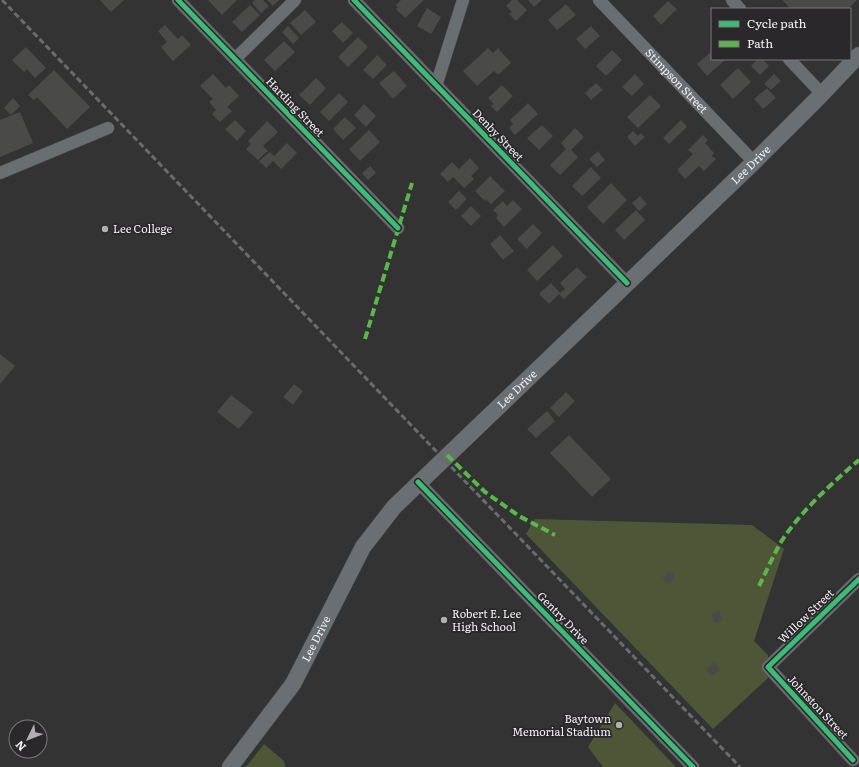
<svg xmlns="http://www.w3.org/2000/svg" width="859" height="767" font-family="Literata,serif">
	<rect width="100%" height="100%" fill="#333"/>
	<g fill="#4f5637">
		<path d="M535 519 752 525 784 549 754 641 768 655V678L713 729 526 534Z"/>
		<path d="M615 703 676 767H603L588 747Z"/>
		<path d="M264 744 284 761 285 767H246Z"/>
	</g>
	<g fill="#4a4a49">
		<path d="M100 0H124L111 12Z"/>
		<path d="M208 0H237L222 15Z"/>
		<path d="M255 0H263L269 6 261 13 252 3Z"/>
		<path d="M267 0H279L273 6Z"/>
		<path d="M401 0H424L405 18 396 9 398 7 396 5Z"/>
		<path d="M512 0H517L527 10 516 21 509 14 512 12 506 6Z"/>
		<path d="M528 0H542L534 7Z"/>
		<path d="M782 0H857L848 9H791Z"/>
		<path d="M668 1 677 9 661 25 653 16Z"/>
		<path d="M566 4 576 15 557 30 548 20Z"/>
		<path d="M250 5 260 15 242 32 232 22Z"/>
		<path d="M427 8 441 17 431 34 417 26Z"/>
		<path d="M305 10 316 22 301 35 290 23Z"/>
		<path d="M342 22 353 33 343 43 332 31Z"/>
		<path d="M165 25 178 39 182 35 191 45 173 61 161 47 167 42 158 31Z"/>
		<path d="M288 26 299 38 293 44 282 32Z"/>
		<path d="M591 26 600 36 585 49 576 39Z"/>
		<path d="M358 37 368 47 348 67 338 57Z"/>
		<path d="M284 41 295 52 275 71 264 60Z"/>
		<path d="M26 47 46 68 35 78 27 69 24 72 12 60Z"/>
		<path d="M488 48 493 53 498 48 511 63 498 75 494 71 477 86 463 71Z"/>
		<path d="M612 50 622 60 606 76 596 66Z"/>
		<path d="M712 51V59H726L707 76 697 64Z"/>
		<path d="M377 55 387 65 373 79 363 70Z"/>
		<path d="M758 59H762L769 66 760 75 751 66Z"/>
		<path d="M738 68 751 82 733 99 720 85Z"/>
		<path d="M54 70 90 107 67 129 37 97 34 100 28 95Z"/>
		<path d="M394 71 407 86 393 99 379 83Z"/>
		<path d="M213 74 226 88 229 85 239 96 227 107 232 111 220 122 212 114 216 110 209 102 213 99 200 86Z"/>
		<path d="M635 74 644 84 632 96 622 87Z"/>
		<path d="M774 74 781 81 771 90 764 84Z"/>
		<path d="M316 78 326 88 310 105 299 95Z"/>
		<path d="M596 83 603 90 591 100 585 93Z"/>
		<path d="M502 85 513 96 497 112 491 106 494 104 488 98Z"/>
		<path d="M767 88 776 98 763 109 754 99Z"/>
		<path d="M339 93 348 102 329 121 320 112Z"/>
		<path d="M650 95 661 106 638 128 627 117Z"/>
		<path d="M13 98 20 106 11 115 4 108Z"/>
		<path d="M528 103 538 114 515 135 509 128 513 124 510 120Z"/>
		<path d="M364 104 376 116 366 127 354 115Z"/>
		<path d="M20 112 33 143 0 157V120Z"/>
		<path d="M345 117 356 128 343 140 333 129Z"/>
		<path d="M235 120 246 131 237 141 225 129Z"/>
		<path d="M681 120 687 127 669 144 663 138Z"/>
		<path d="M267 121 278 132 263 146 268 151 258 160 246 149 251 144 248 141Z"/>
		<path d="M542 125 553 136 539 150 527 138Z"/>
		<path d="M575 128 584 137 571 150 578 157 560 175 550 165 566 149 561 143Z"/>
		<path d="M369 130 380 142 360 161 349 149Z"/>
		<path d="M633 131 638 136 641 133 645 137 635 146 627 137Z"/>
		<path d="M703 135 708 140 705 143 714 153 712 156 716 159 704 171 699 166 685 179 677 170 693 154 688 150Z"/>
		<path d="M287 143 297 153 281 169 273 161 266 168 259 161 270 152 274 156Z"/>
		<path d="M598 151 605 160 597 167 589 159Z"/>
		<path d="M470 158 479 168 471 176 474 179 464 188 453 177 448 182 440 174 452 162 459 169Z"/>
		<path d="M370 166 376 173 368 180 362 173Z"/>
		<path d="M591 167 601 178 582 196 572 186Z"/>
		<path d="M490 176 505 191 491 204 486 199 485 201 475 191Z"/>
		<path d="M611 183 627 200 603 224 587 207Z"/>
		<path d="M459 191 467 199 456 210 448 202Z"/>
		<path d="M640 196 647 204 639 211 632 203Z"/>
		<path d="M513 200 522 209 504 227 496 218 498 215 493 210 503 201 507 206Z"/>
		<path d="M471 206 481 216 471 226 461 216Z"/>
		<path d="M636 210 645 220 624 240 615 230Z"/>
		<path d="M533 224 542 233 527 249 517 239Z"/>
		<path d="M500 235 514 251 503 260 490 244Z"/>
		<path d="M553 245 563 256 537 281 527 270Z"/>
		<path d="M577 267 587 277 564 299 559 294 549 304 539 294 551 283 560 293 565 289 560 283Z"/>
		<path d="M0 354 15 366 0 384Z"/>
		<path d="M294 384 303 391 293 405 283 397Z"/>
		<path d="M566 392 575 401 559 417 550 408Z"/>
		<path d="M231 395 253 412 239 429 217 412Z"/>
		<path d="M547 411 555 421 536 438 527 429Z"/>
		<path d="M569 435 611 479 592 497 550 453Z"/>
		<path d="M669 571 675 576 669 584 662 579Z"/>
		<path d="M719 611 723 620 715 623 711 614Z"/>
		<path d="M714 662 720 669 712 676 706 670Z"/>
	</g>
	<g fill="none" stroke-linecap="round" stroke-linejoin="round">
		<defs>
			<g id="minor">
				<path d="M178 0 398 228"/>
				<path d="M354 0 627 283"/>
				<path id="s1" d="M599 0 754 162"/>
				<path d="M732 0 740 9"/>
				<path d="M235 59 295 0"/>
				<path d="M789 59 822 94"/>
				<path d="M436 86 463 0"/>
				<path d="M0 173 108 128"/>
				<path d="M418 482 693 767"/>
				<path d="M853 760 768 667 859 579"/>
			</g>
			<g id="major">
				<path id="s2" d="M230 767 293 684 363 547 394 507 754 162 822 94 859 55"/>
			</g>
		</defs>
		<use href="#minor" stroke="#525252" stroke-width="13"/>
		<use href="#major" stroke="#525252" stroke-width="17"/>
		<use href="#minor" stroke="#696f71" stroke-width="12"/>
		<use href="#major" stroke="#696f72" stroke-width="16"/>
		<path stroke="#696b6c" stroke-width="3" stroke-dasharray="6 3" stroke-linecap="butt" d="M2 0 740 767"/>
		<g stroke="#58b947" stroke-width="4" stroke-dasharray="8 4" stroke-linecap="butt">
			<path d="M365 339 412 183"/>
			<path d="M447 455 485 492 519 516 555 535"/>
			<path d="M759 586C766 572 773 556 781 542 800 512 832 483 859 460"/>
		</g>
		<defs>
			<g id="cycleway">
				<path d="M178 0 398 228"/>
				<path d="M354 0 627 283"/>
				<path d="M418 482 693 767"/>
				<path d="M853 760 768 667 859 579"/>
			</g>
		</defs>
		<use href="#cycleway" stroke="#2a282a" stroke-width="8"/>
		<use href="#cycleway" stroke="#3abd76" stroke-width="5"/>
	</g>
	<g fill="#b1b0b1" stroke="#2a282a" stroke-width="1.5">
		<circle cx="105" cy="229" r="4"/>
		<circle cx="444" cy="620" r="4"/>
		<circle cx="619" cy="725" r="4"/>
	</g>
	<g text-anchor="middle" stroke-width="3.5" stroke-linejoin="round" paint-order="stroke">
		<g font-size="11" fill="#f5f3f5" stroke="#2a282a">
			<text dy="4" stroke="none"><textPath href="#s1" startOffset="112">Stimpson Street</textPath></text>
			<text transform="translate(295 107) rotate(46)" y="4">Harding Street</text>
			<text transform="translate(498 135) rotate(46)" y="4">Denby Street</text>
			<text dy="4" stroke="none"><textPath href="#s2" startOffset="803">Lee Drive</textPath></text>
			<text dy="4" stroke="none"><textPath href="#s2" startOffset="479">Lee Drive</textPath></text>
			<text transform="translate(806 616) rotate(-44)" y="4">Willow Street</text>
			<text transform="translate(563 618) rotate(46)" y="4">Gentry Drive</text>
			<text dy="4" stroke="none"><textPath href="#s2" startOffset="155">Lee Drive</textPath></text>
			<text transform="translate(818 707) rotate(47)" y="4">Johnston Street</text>
		</g>
		<g font-size="11" fill="#f5f3f5" stroke="#2a282a" text-anchor="start">
			<text x="113" y="233">Lee College</text>
			<text x="452" y="618">Robert E. Lee<tspan x="452" dy="13">High School</tspan></text>
			<text x="611" y="723" text-anchor="end">Baytown<tspan x="611" dy="13">Memorial Stadium</tspan></text>
		</g>
	</g>
	<rect x="711" y="8" width="140" height="52" fill="#2a282a" stroke="#7b797b"/>
	<rect x="719" y="21" width="20" height="6" fill="#3abd76" stroke="#7b797b"/>
	<text x="747" y="28" font-size="12" fill="#f5f3f5">Cycle path</text>
	<rect x="719" y="41" width="20" height="6" fill="#58b947" stroke="#7b797b"/>
	<text x="747" y="48" font-size="12" fill="#f5f3f5">Path</text>
	<g transform="translate(28 739) rotate(227)"><circle r="19" fill="#2a282a" stroke="#7b797b"/>
	<path d="M0-3L7 15L0 10L-7 15Z" fill="#b1b0b1"/>
	<text y="-6" font-size="11" font-weight="bold" text-anchor="middle" fill="#f5f3f5">N</text>
	</g>
</svg>
